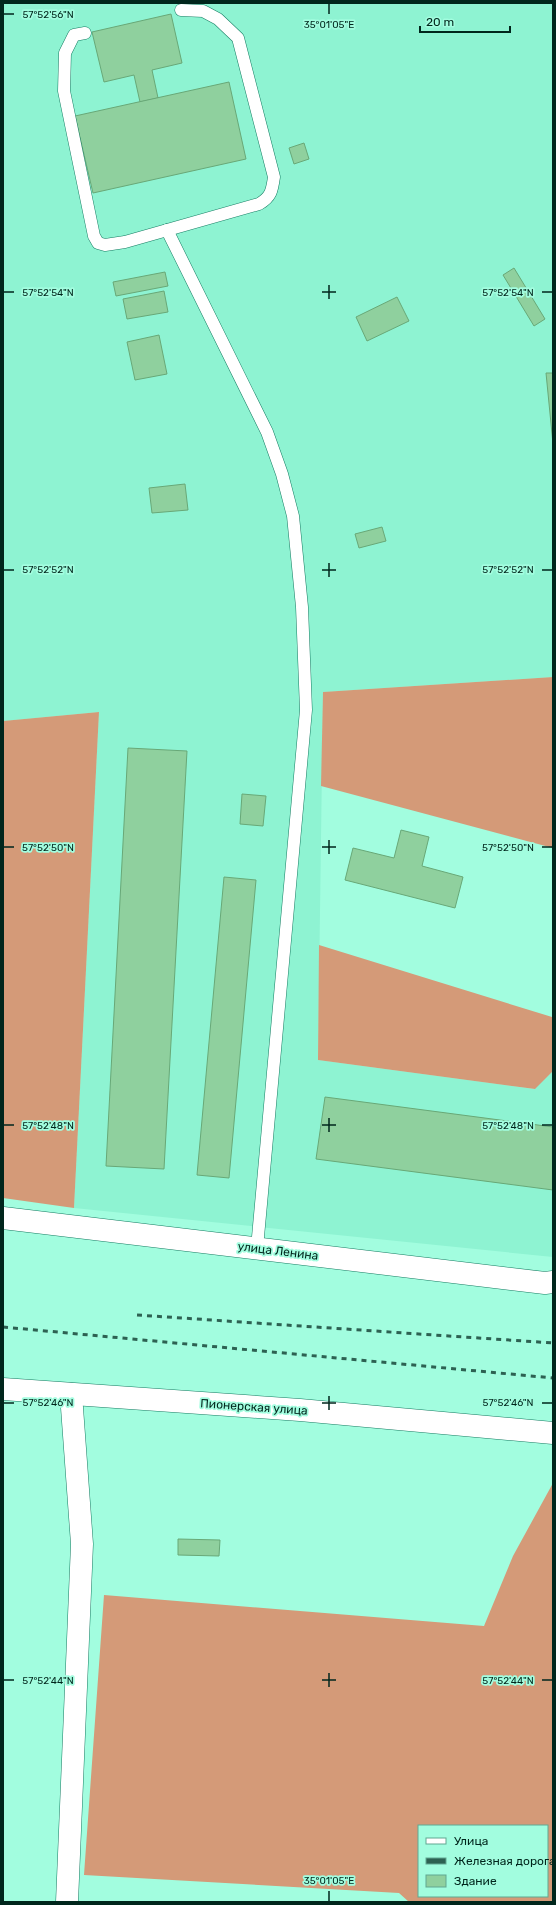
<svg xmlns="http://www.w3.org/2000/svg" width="556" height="1905" font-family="Rubik,sans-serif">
	<rect width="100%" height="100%" fill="#a2fddf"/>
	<path fill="#8ef3d2" d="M3 3H553V677L323 692 318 1060 534 1089 553 1071V1257L74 1208 99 712 3 721Z"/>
	<g fill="#d49a78" fill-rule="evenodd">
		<path d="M553 677V848L321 786 323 692Z"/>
		<path d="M99 712 74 1208 3 1198V721Z"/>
		<path d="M319 945 552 1017 553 1015V1071L535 1089 318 1060Z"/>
		<path d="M553 1483V1902H409L399 1893 84 1875 104 1595 484 1626 513 1556ZM419 1826H547V1896H419Z"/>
	</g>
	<g fill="#8fd09e" stroke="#68a877">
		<path d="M171 14 182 63 152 70 158 98 140 102 134 75 104 82 92 32Z"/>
		<path d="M229 82 246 159 93 193 75 116Z"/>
		<path d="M304 143 309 159 294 164 289 148Z"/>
		<path d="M514 268 545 319 534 326 503 275Z"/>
		<path d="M165 272 168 286 116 296 113 282Z"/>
		<path d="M164 291 168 312 127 319 123 299Z"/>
		<path d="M397 297 409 321 367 341 356 317Z"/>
		<path d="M159 335 167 374 135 380 127 342Z"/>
		<path d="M546 373H553V444Z"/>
		<path d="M185 484 188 510 152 513 149 488Z"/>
		<path d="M382 527 386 541 359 548 355 534Z"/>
		<path d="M128 748 187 751 164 1169 106 1166Z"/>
		<path d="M242 794 266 796 263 826 240 824Z"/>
		<path d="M401 830 429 837 422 866 463 877 455 908 345 880 353 848 394 858Z"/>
		<path d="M224 877 256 880 229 1178 197 1175Z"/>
		<path d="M325 1097 553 1127V1190L316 1159Z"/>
		<path d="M178 1539 220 1540 219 1556 178 1555Z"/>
	</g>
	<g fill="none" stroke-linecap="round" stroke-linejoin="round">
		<defs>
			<g id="service">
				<path d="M85 33 74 35 65 53 64 91 94 236 98 243 105 245 125 242 259 204C271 197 272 191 274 177L238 38 218 19 203 11 181 10"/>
				<path d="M167 230 267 432 282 474 293 516 302 607 306 710 257 1248"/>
			</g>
			<g id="minor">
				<path d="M3 1218 545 1283 553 1282"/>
				<path d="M3 1389 300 1410 553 1433"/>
				<path d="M67 1902 82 1544 71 1394"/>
			</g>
		</defs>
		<use href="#service" stroke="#167d63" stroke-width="13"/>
		<use href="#minor" stroke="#167d63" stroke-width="23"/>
		<use href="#service" stroke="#fff" stroke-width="12"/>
		<use href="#minor" stroke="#fff" stroke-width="22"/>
		<g stroke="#2d6152" stroke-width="3" stroke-dasharray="5 5" stroke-linecap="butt">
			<path d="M137 1315 553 1343"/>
			<path d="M3 1327 553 1378"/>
		</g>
	</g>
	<path fill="none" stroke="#00261c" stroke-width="1.5" d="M329 4V14M4 14H14M329 285V299M4 292H14M322 292H336M542 292H552M329 563V577M4 570H14M322 570H336M542 570H552M329 840V854M4 847H14M322 847H336M542 847H552M329 1118V1132M4 1125H14M322 1125H336M542 1125H552M329 1396V1410M4 1403H14M322 1403H336M542 1403H552M329 1673V1687M4 1680H14M322 1680H336M542 1680H552M329 1891V1901"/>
	<g text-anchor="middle" stroke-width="3.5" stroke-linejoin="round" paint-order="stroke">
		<g font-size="12" fill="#00261c" stroke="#a2fddf">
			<text transform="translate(278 1251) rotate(7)" y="4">улица Ленина</text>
			<text transform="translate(254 1407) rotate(4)" y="4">Пионерская улица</text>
		</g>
	</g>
	<g font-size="10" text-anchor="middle" fill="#00261c" stroke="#a2fddf" stroke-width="3.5" stroke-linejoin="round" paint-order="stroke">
		<text x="48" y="18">57°52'56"N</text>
		<text x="329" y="28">35°01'05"E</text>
		<text x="48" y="296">57°52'54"N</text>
		<text x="508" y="296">57°52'54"N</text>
		<text x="48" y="573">57°52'52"N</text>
		<text x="508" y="573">57°52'52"N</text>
		<text x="48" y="851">57°52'50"N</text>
		<text x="508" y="851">57°52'50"N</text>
		<text x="48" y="1129">57°52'48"N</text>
		<text x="508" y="1129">57°52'48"N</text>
		<text x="48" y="1406">57°52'46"N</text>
		<text x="508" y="1406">57°52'46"N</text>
		<text x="48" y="1684">57°52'44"N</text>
		<text x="508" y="1684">57°52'44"N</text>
		<text x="329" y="1884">35°01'05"E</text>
	</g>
	<rect width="556" height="1905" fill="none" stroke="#00261c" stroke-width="8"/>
	<rect x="418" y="1825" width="130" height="72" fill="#a2fddf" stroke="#61a791"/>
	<rect x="426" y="1838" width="20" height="6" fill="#ffffff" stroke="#61a791"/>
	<text x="454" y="1845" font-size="12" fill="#00261c">Улица</text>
	<rect x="426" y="1858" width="20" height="6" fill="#2d6152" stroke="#61a791"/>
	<text x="454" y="1865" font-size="12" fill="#00261c">Железная дорога</text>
	<rect x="426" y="1875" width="20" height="12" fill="#8fd09e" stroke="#61a791"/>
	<text x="454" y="1885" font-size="12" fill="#00261c">Здание</text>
	<path d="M420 26v6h90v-6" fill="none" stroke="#00261c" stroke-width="2"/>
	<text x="426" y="26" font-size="12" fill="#00261c" stroke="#a2fddf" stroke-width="3" paint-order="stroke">20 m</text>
</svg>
